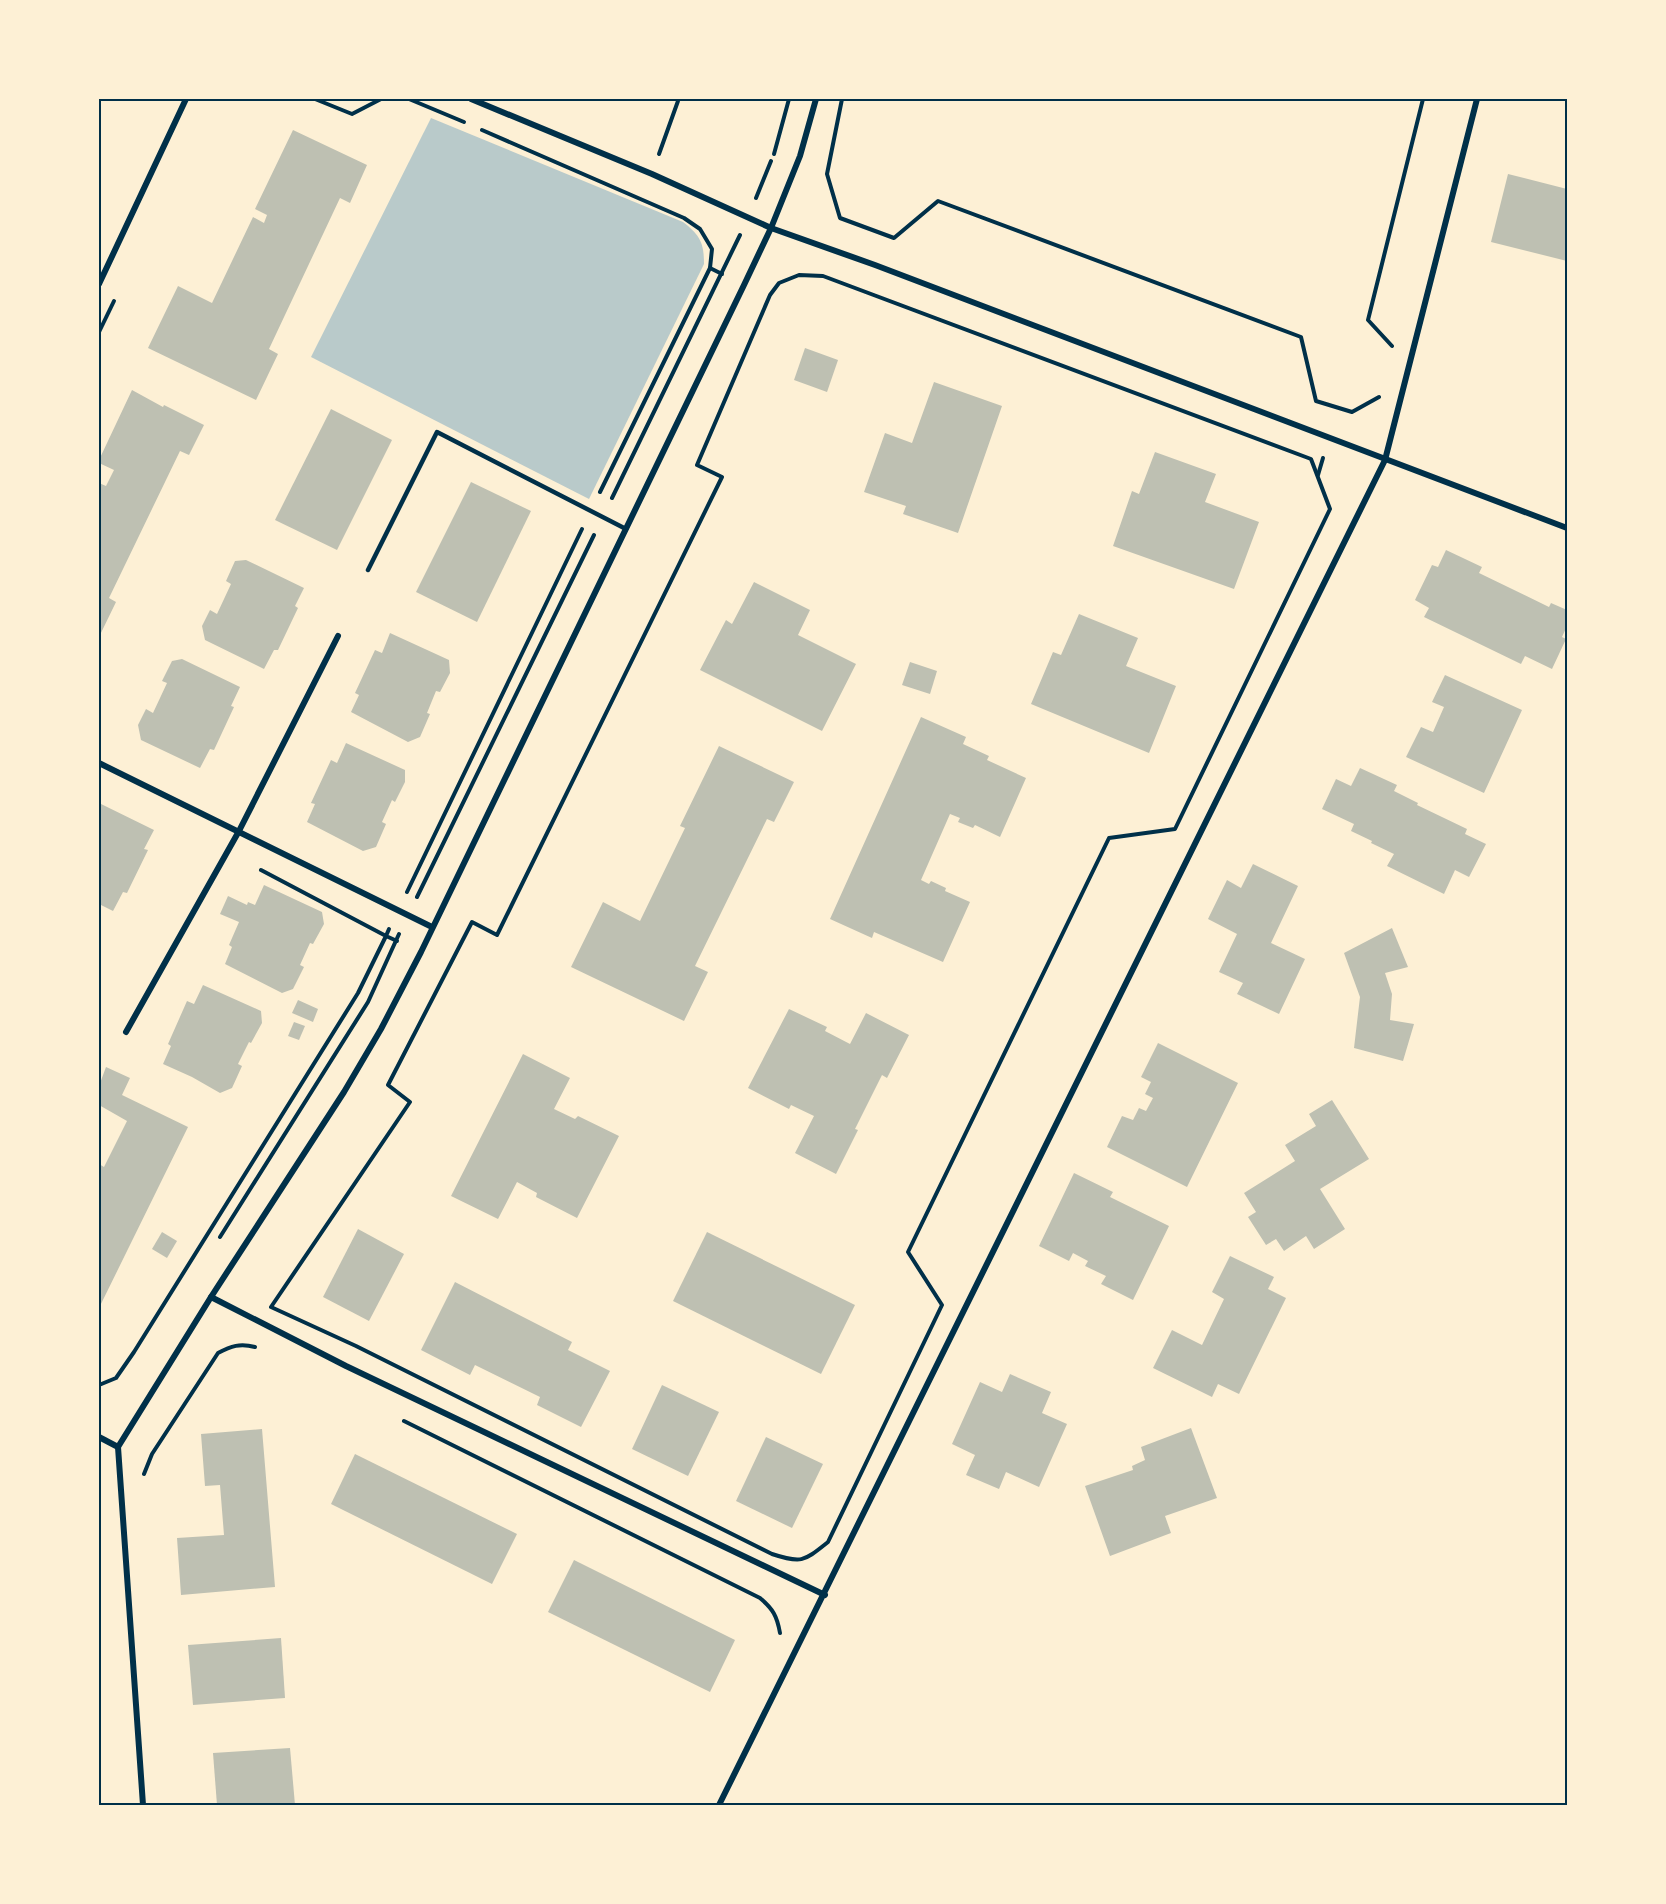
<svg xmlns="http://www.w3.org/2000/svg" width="1666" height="1904" font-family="Rubik,sans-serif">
	<rect width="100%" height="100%" fill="#fdf0d5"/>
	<path fill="#b9caca" d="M431 118 683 222C700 235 704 243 704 264L589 499 311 357Z"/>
	<g fill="#bec0b2">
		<path d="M293 130 367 165 350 203 340 198 269 349 278 354 256 400 148 348 178 286 212 303 253 217 264 223 267 215 255 209Z"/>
		<path d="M1508 174 1567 189V261L1491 242Z"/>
		<path d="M805 348 838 360 827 392 794 380Z"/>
		<path d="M934 382 1002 406 958 533 903 514 906 506 864 492 885 433 912 443Z"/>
		<path d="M132 390 163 407 164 405 204 425 189 455 180 451 109 598 116 602 99 637V483L106 486 114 470 99 463V460Z"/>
		<path d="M331 409 392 440 337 550 275 520Z"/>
		<path d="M1155 452 1216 474 1205 502 1259 522 1234 589 1113 546 1132 491 1139 494Z"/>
		<path d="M471 482 531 511 477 622 416 592Z"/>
		<path d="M1446 550 1482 567 1479 573 1549 607 1551 603 1567 610V626L1562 637 1566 639 1552 669 1525 656 1521 664 1424 617 1429 608 1415 600 1432 565 1438 567Z"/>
		<path d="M246 560 304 588 295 606 298 608 278 650H274L264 669 205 640 202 626 210 610 217 614 231 584 226 581 235 561Z"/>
		<path d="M754 582 810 610 798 635 856 664 822 731 700 670 726 620 732 624Z"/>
		<path d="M1079 614 1138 638 1126 666 1176 686 1149 753 1031 704 1053 652 1061 655Z"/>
		<path d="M390 633 449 660 450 673 440 692 436 691 427 713 430 714 420 737 408 742 351 712 359 695 355 693 375 650 382 653Z"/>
		<path d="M182 659 240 687 231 706 234 707 214 750 210 749 200 768 141 740 138 725 146 709 153 713 167 683 162 681 172 661Z"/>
		<path d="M910 662 937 671 930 694 902 685Z"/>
		<path d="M1445 675 1522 710 1484 793 1406 757 1421 727 1433 732 1444 707 1432 702Z"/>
		<path d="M921 717 966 737 963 744 989 756 987 760 1026 778 1000 837 975 825 973 828 958 822 960 818 950 814 921 880 929 884 931 881 946 888 945 891 970 902 943 962 874 932 872 938 830 919Z"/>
		<path d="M346 743 405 770V782L395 802 392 800 382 822 386 824 376 847 363 851 307 822 315 804 311 803 331 760 337 763Z"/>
		<path d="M719 746 794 782 774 822 767 819 695 966 708 972 684 1021 571 967 603 902 640 921 685 828 680 826Z"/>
		<path d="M1360 768 1397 785 1394 791 1418 803 1417 805 1467 829 1465 834 1486 844 1469 877 1455 870 1444 894 1387 866 1394 854 1371 843 1372 841 1351 831 1354 824 1322 809 1336 779 1351 786Z"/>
		<path d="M99 803 154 830 144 849 148 850 127 893 123 892 113 911 99 904Z"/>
		<path d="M1253 864 1298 886 1271 943 1305 959 1279 1014 1237 994 1243 983 1219 972 1237 934 1208 919 1227 880 1241 888Z"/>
		<path d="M264 885 322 912 324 924 313 944 310 943 300 965 304 967 293 989 282 993 225 964 232 947 229 945 239 922 220 914 228 896 247 905 248 902 255 905Z"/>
		<path d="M1392 928 1408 967 1385 973 1392 994 1390 1020 1414 1024 1403 1061 1354 1048 1360 997 1344 953Z"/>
		<path d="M203 985 261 1011 262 1023 251 1043 249 1042 238 1064 242 1066 232 1088 220 1093 192 1077 163 1064 171 1046 168 1044 187 1001 194 1004Z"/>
		<path d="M298 1000 318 1009 313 1022 292 1013Z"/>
		<path d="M789 1009 827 1027 825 1031 850 1044 866 1013 909 1035 887 1078 882 1075 855 1129 858 1130 836 1174 795 1153 814 1116 791 1105 789 1109 748 1088Z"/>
		<path d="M294 1022 305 1026 299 1040 288 1036Z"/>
		<path d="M1158 1043 1238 1083 1187 1187 1107 1147 1122 1116 1133 1120 1139 1108 1146 1111 1153 1098 1145 1094 1151 1082 1141 1077Z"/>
		<path d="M523 1054 570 1078 554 1109 575 1119 578 1116 619 1136 577 1218 536 1197 537 1193 517 1182 498 1219 451 1196Z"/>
		<path d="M106 1067 130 1078 122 1095 188 1127 99 1308V1164L104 1167 127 1121 99 1105V1086Z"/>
		<path d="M1332 1100 1369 1159 1320 1189 1345 1229 1314 1249 1306 1236 1284 1251 1276 1239 1266 1245 1248 1217 1256 1212 1244 1193 1295 1161 1285 1145 1316 1126 1309 1114Z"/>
		<path d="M1074 1173 1113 1192 1110 1197 1169 1226 1133 1300 1101 1284 1106 1276 1085 1266 1088 1261 1073 1253 1069 1261 1039 1246Z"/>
		<path d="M358 1229 404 1254 369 1321 323 1297Z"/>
		<path d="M162 1232 177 1241 167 1258 152 1249Z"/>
		<path d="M707 1232 855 1305 821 1374 673 1301Z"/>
		<path d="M1230 1256 1274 1277 1268 1289 1286 1298 1239 1394 1218 1384 1212 1397 1153 1368 1172 1330 1202 1345 1224 1299 1212 1292Z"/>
		<path d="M455 1282 572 1342 568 1350 610 1371 581 1427 537 1405 540 1397 475 1365 470 1375 421 1350Z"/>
		<path d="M1010 1374 1051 1392 1042 1413 1067 1424 1039 1487 1006 1472 999 1489 966 1475 975 1455 952 1444 980 1382 1002 1392Z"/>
		<path d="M662 1385 719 1412 688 1476 632 1449Z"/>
		<path d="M1191 1428 1217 1498 1165 1516 1171 1533 1110 1556 1085 1486 1133 1470 1132 1466 1145 1460 1141 1447Z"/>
		<path d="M262 1429 275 1587 181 1595 177 1538 224 1535 220 1485 205 1486 201 1434Z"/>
		<path d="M766 1437 823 1464 792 1528 736 1501Z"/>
		<path d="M355 1454 517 1534 492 1584 331 1504Z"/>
		<path d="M574 1560 735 1640 710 1692 548 1612Z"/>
		<path d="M281 1638 285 1698 193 1705 188 1645Z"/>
		<path d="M290 1748 295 1805H217L213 1753Z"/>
	</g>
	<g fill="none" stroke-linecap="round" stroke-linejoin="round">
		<g stroke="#003049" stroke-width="4">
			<path d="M315 99 352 114 381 99"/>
			<path d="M409 99 464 122"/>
			<path d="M842 99 827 174 840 218 894 238 938 201 1301 337 1316 401 1352 412 1379 397"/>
			<path d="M482 130 684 218 700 229 712 249 710 268 600 492"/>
			<path d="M659 154 678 101"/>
			<path d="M774 154 789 99"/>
			<path d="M756 198 771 161"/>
			<path d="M710 268 722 274"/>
			<path d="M799 275 823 276 1311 459 1330 509 1175 829 1109 838 908 1252 942 1305 828 1542C804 1561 802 1564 772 1554L356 1346 271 1307 410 1102 388 1085 472 922 497 935 722 477 697 465 770 295 779 283Z"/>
			<path d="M99 332 114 301"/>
			<path d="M1392 346 1368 320 1423 99"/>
			<path d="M1318 475 1323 458"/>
			<path d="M612 498 740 235"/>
			<path d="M407 892 582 529"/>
			<path d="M417 897 594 535"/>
			<path d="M389 929 386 936 397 941"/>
			<path d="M220 1237 368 1002 399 934"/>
			<path d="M99 1385 116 1378 134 1352 358 993 386 936 261 870"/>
			<path d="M404 1421 760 1598C773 1609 777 1616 780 1633"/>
			<path d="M144 1474 152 1454 218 1353C231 1346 240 1343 255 1347"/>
		</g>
		<path stroke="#003049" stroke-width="4.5" d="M368 570 437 432 626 529"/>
		<g stroke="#003049" stroke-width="6">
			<path d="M471 99 652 174 771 228 875 265 1567 528"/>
			<path d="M99 284 186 99"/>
			<path d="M99 763 432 927"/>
			<path d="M126 1032 239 831 338 636"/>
			<path d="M211 1297 346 1366 825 1595"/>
			<path d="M99 1437 118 1447"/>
			<path d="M143 1805 118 1447 211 1297 344 1092 381 1029 421 952 744 285 771 228 800 156 816 99"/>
			<path d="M719 1805 1385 460 1477 99"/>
		</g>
	</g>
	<rect width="1666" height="1904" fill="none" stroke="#fdf0d5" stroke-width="201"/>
	<rect x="100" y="100" width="1466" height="1704" fill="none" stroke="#003049" stroke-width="2"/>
</svg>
